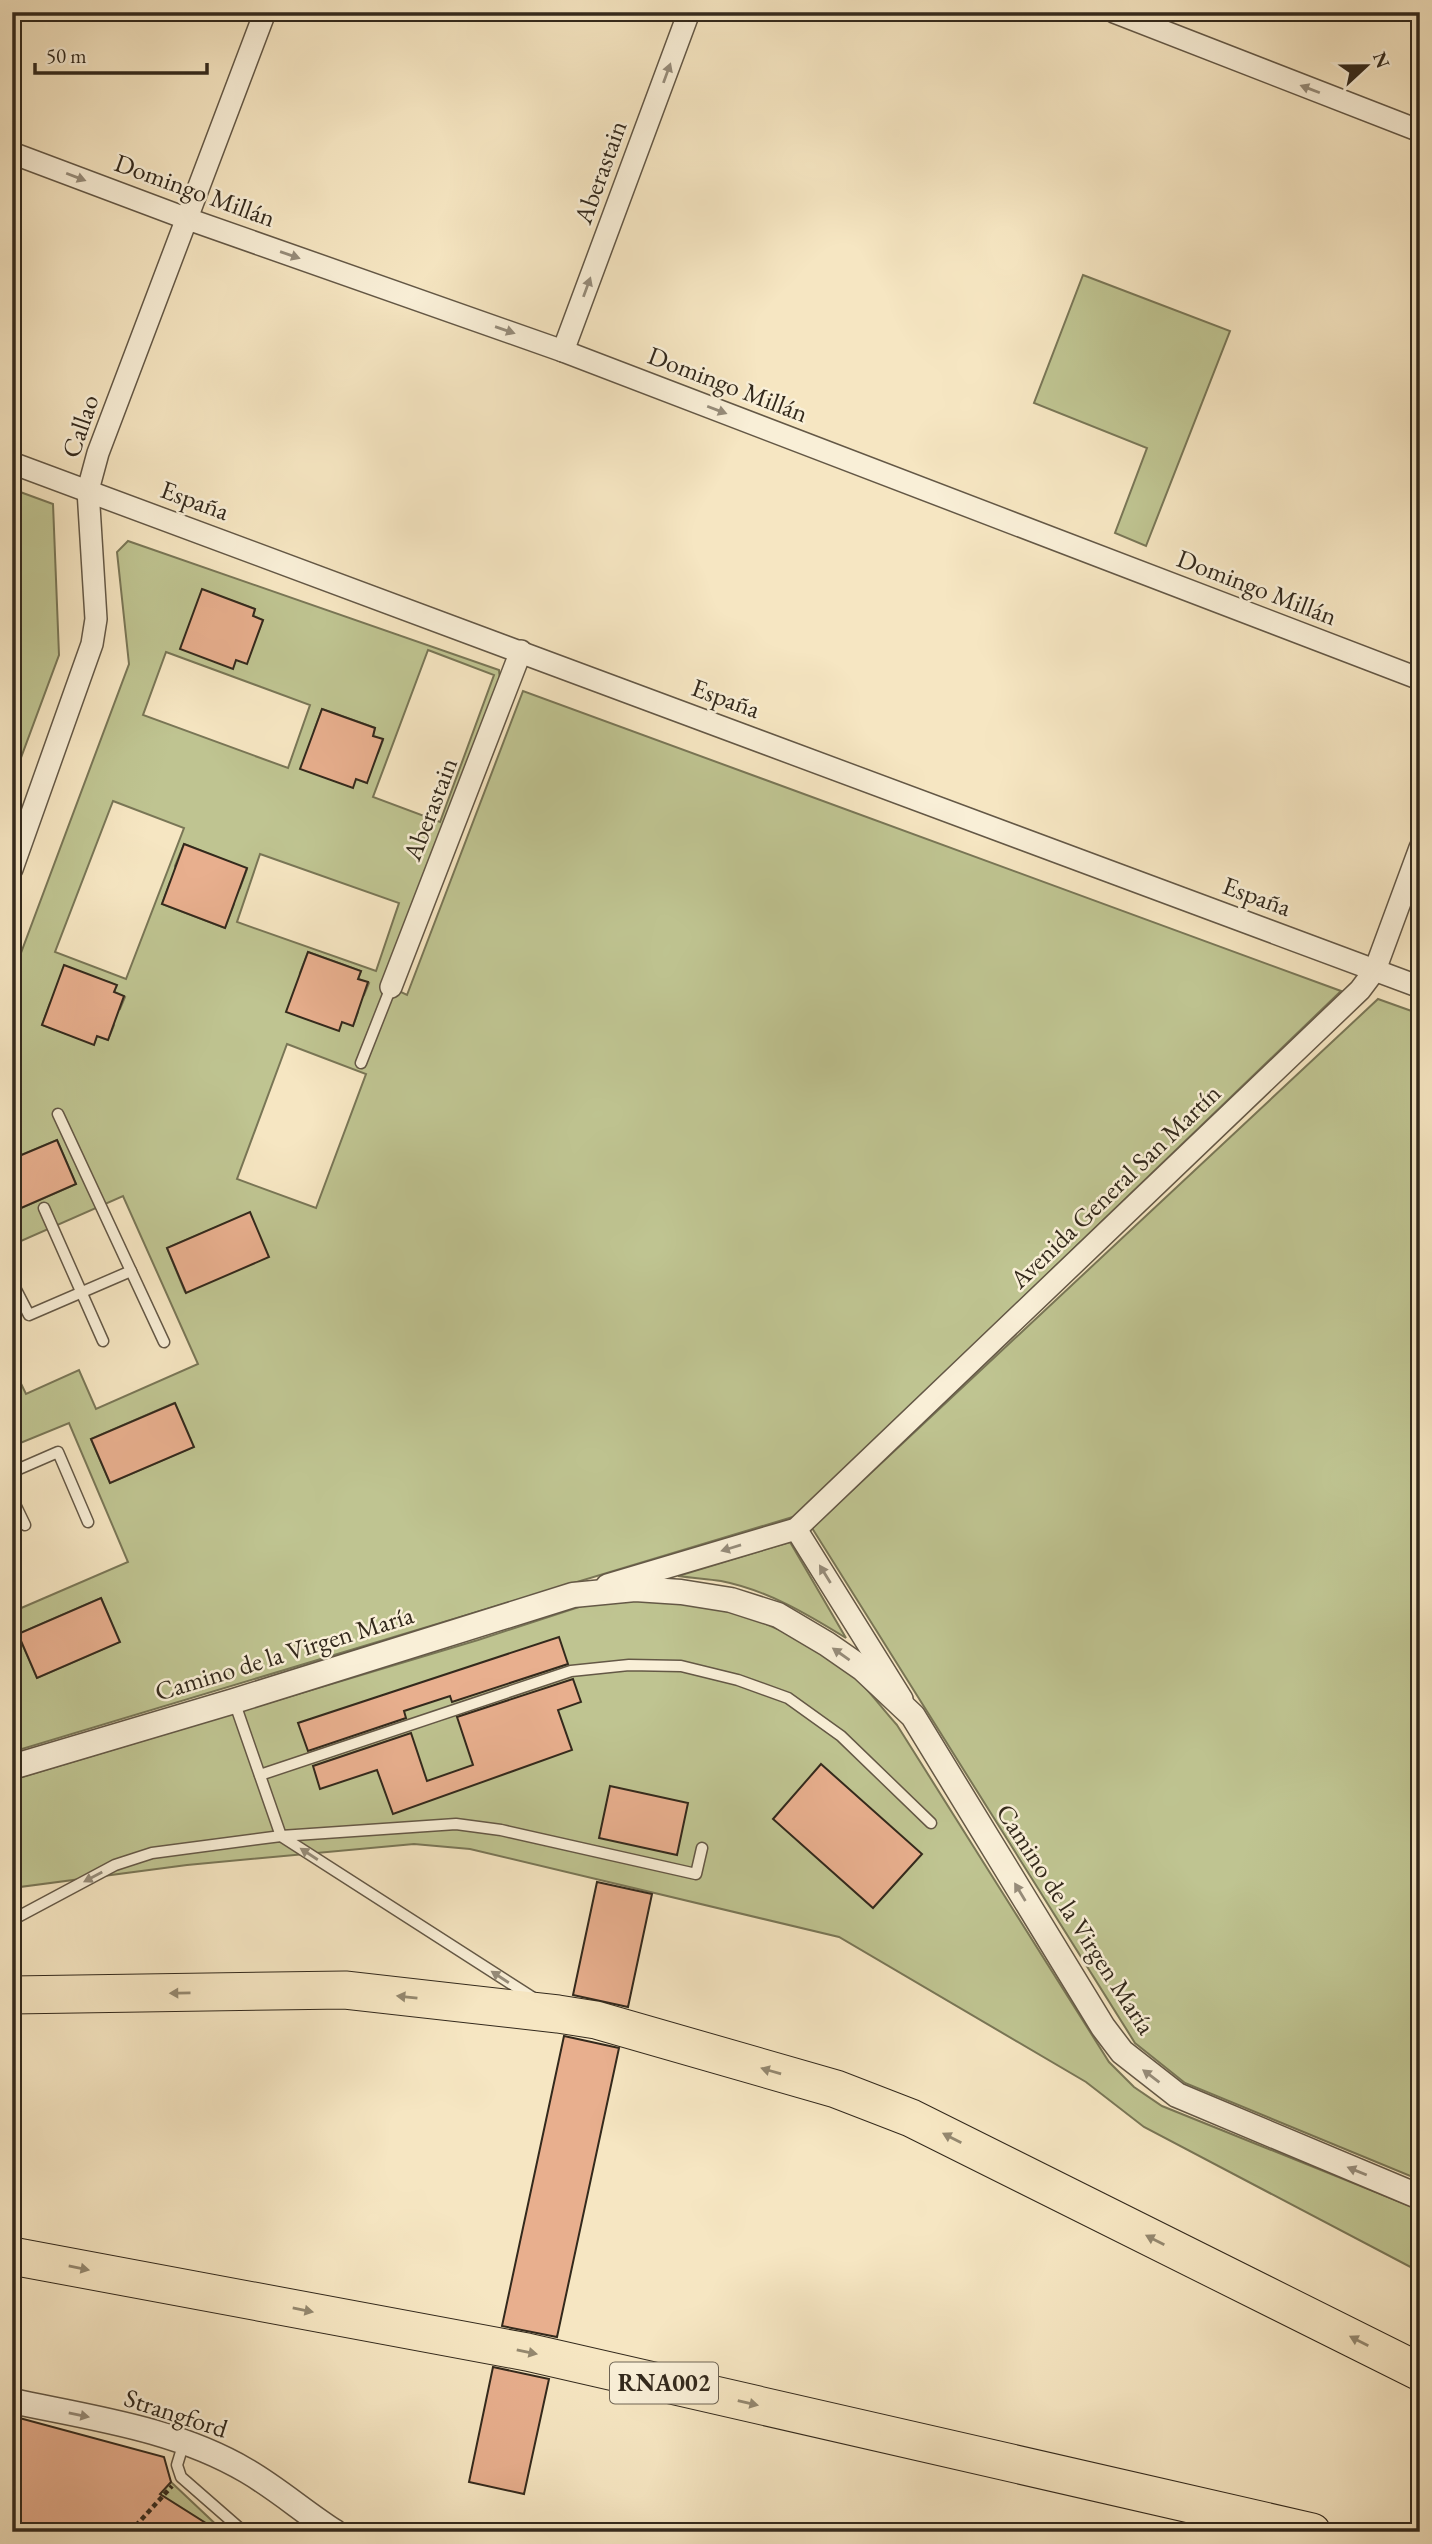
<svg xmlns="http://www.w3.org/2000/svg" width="1432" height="2544" font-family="'EB Garamond',serif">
	<rect width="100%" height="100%" fill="#f6e6c2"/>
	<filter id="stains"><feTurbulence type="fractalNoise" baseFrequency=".00286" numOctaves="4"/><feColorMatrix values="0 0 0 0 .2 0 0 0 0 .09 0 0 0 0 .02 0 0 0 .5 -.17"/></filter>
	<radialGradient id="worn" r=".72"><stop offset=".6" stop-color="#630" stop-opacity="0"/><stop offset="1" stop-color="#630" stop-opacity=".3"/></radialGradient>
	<g fill="#bfc491" stroke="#797656" stroke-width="2" fill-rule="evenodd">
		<path d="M1083 275 1230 331 1146 546 1115 533 1147 448 1034 403Z"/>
		<path d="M12 489 53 504 59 655 12 782Z"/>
		<path d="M128 541 499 670 500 680 384 984 407 995 523 691 1341 991 796 1516 12 1752V1612L128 1562 69 1423 13 1446 12 1365 26 1394 79 1370 96 1409 198 1364 123 1196 12 1245V1212L76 1184 57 1140 12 1159V977L129 664 117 552ZM202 590 255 609 253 616 263 620 258 633 245 628ZM428 650 494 675 440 822 373 797ZM166 652 310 705 288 768 143 715ZM322 709 375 728 373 736 383 740 378 753 365 748 367 783 356 779 314 731ZM113 801 184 828 126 979 55 952ZM184 844 247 869 240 888 226 884 234 904 225 928 162 904 170 882 181 886 175 866ZM260 854 399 903 376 971 237 922ZM308 952 361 971 358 979 369 983 364 995 351 991 358 1012 353 1026C326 1017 326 984 300 973ZM64 966 116 985 114 992 125 997 120 1009 107 1004 114 1025 108 1040 97 1036 94 1044 42 1025 50 1003 61 1007ZM287 1044 366 1074 316 1208 237 1179ZM250 1213 186 1293 185 1292 167 1248ZM174 1403 193 1447 110 1483 91 1439ZM101 1598 119 1642 37 1678 18 1634Z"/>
		<path d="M1378 999 1420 1014V2180L1185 2083 1135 2043 812 1528Z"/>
		<path d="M790 1542 846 1638C807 1614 767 1590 721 1581 707 1579 692 1578 678 1576Z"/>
		<path d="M637 1600C710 1602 772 1617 832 1661 841 1668 851 1673 858 1680 872 1694 884 1711 897 1725L1109 2062 1134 2087 1162 2106 1420 2210V2272L1144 2127 1086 2082 839 1937 470 1849 414 1844 187 1865 12 1888V1780L478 1640 585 1605Z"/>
		<path d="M171 2482 224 2532H125Z"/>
	</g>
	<g fill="#e8af8e" stroke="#33291c" stroke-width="2">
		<path d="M202 589 255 609 253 616 263 620 247 664 236 660 233 669 180 649Z"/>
		<path d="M322 709 375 728 373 736 383 739 367 783 356 779 353 788 300 769Z"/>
		<path d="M184 844 247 868 225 928 162 904Z"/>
		<path d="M308 952 361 971 358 979 368 982 353 1026 342 1022 339 1031 286 1012Z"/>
		<path d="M64 965 117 985 114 992 124 996 108 1040 97 1036 94 1045 42 1025Z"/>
		<path d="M57 1140 76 1184 12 1212V1159Z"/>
		<path d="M250 1212 269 1257 186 1293 167 1248Z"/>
		<path d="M175 1403 194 1447 110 1483 91 1439Z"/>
		<path d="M101 1598 120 1642 37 1678 18 1634Z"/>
		<path d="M559 1637 568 1664 452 1702 450 1696 404 1711 406 1718 308 1751 298 1723Z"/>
		<path d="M573 1679 581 1702 558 1710 572 1750 393 1814 377 1770 320 1789 313 1766 411 1733 427 1781 473 1765 457 1717Z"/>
		<path d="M821 1764 922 1854 873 1908 773 1819Z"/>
		<path d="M610 1786 688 1803 677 1855 599 1838Z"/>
		<path d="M597 1882 652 1894 628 2007 573 1995Z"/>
		<path d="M564 2036 619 2048 557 2337 502 2326Z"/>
		<path d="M493 2367 549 2379 524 2494 469 2482Z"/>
		<path d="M12 2416 164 2457 171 2482 160 2494 220 2532H12Z"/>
	</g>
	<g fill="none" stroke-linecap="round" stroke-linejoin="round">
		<defs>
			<g id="service">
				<path d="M361 1063 391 987"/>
				<path d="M58 1114 164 1342"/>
				<path d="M44 1208 103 1341"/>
				<path d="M12 1282 29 1315 131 1271"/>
				<path d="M12 1472 58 1452 88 1522"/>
				<path d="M12 1498 25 1525"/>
				<path d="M234 1701 281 1836 456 1824 501 1830 696 1874 702 1848"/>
				<path d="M260 1775 571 1671 629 1665 681 1666 738 1680 788 1698 841 1736 931 1823"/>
				<path d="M12 1920 115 1865 152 1853 281 1836 535 1999"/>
				<path d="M184 2442 177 2465 181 2477 244 2532"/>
			</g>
			<g id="minor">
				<path d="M1114 12 1420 131"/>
				<path d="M12 153 185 218 563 351 1420 679"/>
				<path d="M563 351 689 12"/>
				<path d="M12 463 1420 987"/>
				<path d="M12 869 92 644 96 619 88 490 98 453 265 12"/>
				<path d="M391 987 521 651"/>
				<path d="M796 1529 902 1699"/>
				<path d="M607 1585 796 1529 1360 990 1375 970 1420 848"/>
			</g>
			<g id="tertiary">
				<path d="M12 1767 234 1701 573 1595 635 1589 681 1592 731 1600 778 1615 827 1644 863 1669 913 1716 1103 2027 1122 2052 1177 2095 1420 2197"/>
				<path d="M12 2401C92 2418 176 2429 247 2471 278 2489 305 2513 335 2532"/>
			</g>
			<g id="motorway">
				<path d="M12 1995 345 1990 558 2014 596 2020 836 2089 911 2118 1420 2372"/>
				<path d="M12 2256 527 2352 1312 2532"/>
			</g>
		</defs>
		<use href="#service" stroke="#645846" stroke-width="13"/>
		<use href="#minor" stroke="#645846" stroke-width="24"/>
		<use href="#tertiary" stroke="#645846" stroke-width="27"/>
		<use href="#motorway" stroke="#33291c" stroke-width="39"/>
		<path stroke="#33291c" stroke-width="4.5" stroke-dasharray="5 3.5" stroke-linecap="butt" d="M130 2532 172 2486"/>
		<use href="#service" stroke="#f9efd7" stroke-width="10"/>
		<use href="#minor" stroke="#f9efd7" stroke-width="21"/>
		<use href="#tertiary" stroke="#f9efd7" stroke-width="24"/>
		<use href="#motorway" stroke="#f6e6c2" stroke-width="37"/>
	</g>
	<defs><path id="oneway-solid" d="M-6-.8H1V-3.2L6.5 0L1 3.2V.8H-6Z" transform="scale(1.75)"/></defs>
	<g fill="#968c7a">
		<use href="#oneway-solid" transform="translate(667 73) rotate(-70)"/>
		<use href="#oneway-solid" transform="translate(1310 89) rotate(-159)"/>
		<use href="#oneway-solid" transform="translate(76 177) rotate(21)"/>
		<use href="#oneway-solid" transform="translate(290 255) rotate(19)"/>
		<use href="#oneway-solid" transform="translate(587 287) rotate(-70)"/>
		<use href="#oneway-solid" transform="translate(505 330) rotate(19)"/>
		<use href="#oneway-solid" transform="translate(717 410) rotate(21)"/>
		<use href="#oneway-solid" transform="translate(731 1548) rotate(163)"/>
		<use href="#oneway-solid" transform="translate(825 1574) rotate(-122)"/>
		<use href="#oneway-solid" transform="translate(841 1654) rotate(-145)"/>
		<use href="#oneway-solid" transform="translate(309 1854) rotate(-147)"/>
		<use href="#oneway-solid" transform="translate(93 1877) rotate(152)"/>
		<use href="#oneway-solid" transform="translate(1020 1892) rotate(-121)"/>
		<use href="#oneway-solid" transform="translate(500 1977) rotate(-147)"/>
		<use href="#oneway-solid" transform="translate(1151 2076) rotate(-143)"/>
		<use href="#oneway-solid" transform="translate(1357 2171) rotate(-158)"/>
		<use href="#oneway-solid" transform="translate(79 2415) rotate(12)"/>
	</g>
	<g fill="#94886f">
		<use href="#oneway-solid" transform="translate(180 1993) rotate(179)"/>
		<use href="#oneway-solid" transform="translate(407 1997) rotate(-174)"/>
		<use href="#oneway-solid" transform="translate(771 2071) rotate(-164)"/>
		<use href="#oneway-solid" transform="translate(952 2138) rotate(-153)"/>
		<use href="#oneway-solid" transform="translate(1155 2240) rotate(-153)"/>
		<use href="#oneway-solid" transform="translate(79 2268) rotate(11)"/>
		<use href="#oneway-solid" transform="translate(303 2310) rotate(11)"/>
		<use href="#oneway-solid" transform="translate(1359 2341) rotate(-153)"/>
		<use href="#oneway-solid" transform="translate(527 2352) rotate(12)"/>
		<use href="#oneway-solid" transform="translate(748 2403) rotate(13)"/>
	</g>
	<g text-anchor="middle" stroke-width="5" stroke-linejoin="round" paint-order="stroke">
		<rect fill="#f9efd7" stroke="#6e6454" stroke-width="2" x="610" y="2362.5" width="108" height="41" rx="5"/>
		<g font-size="24" font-weight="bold" fill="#33291c">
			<text x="664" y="2391">RNA002</text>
		</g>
		<g font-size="26" fill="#33291c" stroke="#f9efd7">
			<text transform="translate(600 172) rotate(-70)" y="9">Aberastain</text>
			<text transform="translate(195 190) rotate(20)" y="9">Domingo Millán</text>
			<text transform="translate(728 384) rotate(21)" y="9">Domingo Millán</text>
			<text transform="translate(80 426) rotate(-71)" y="9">Callao</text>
			<text transform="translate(195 500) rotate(20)" y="9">España</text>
			<text transform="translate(1257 587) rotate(21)" y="9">Domingo Millán</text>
			<text transform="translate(726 698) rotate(20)" y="9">España</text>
			<text transform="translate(430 809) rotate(-69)" y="9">Aberastain</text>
			<text transform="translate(1257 896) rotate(20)" y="9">España</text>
			<text transform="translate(1115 1186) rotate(-44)" y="9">Avenida General San Martín</text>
			<text transform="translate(284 1653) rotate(-17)" y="9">Camino de la Virgen María</text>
			<text transform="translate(1076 1919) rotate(57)" y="9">Camino de la Virgen María</text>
			<text transform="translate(176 2413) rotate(18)" y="9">Strangford</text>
		</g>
	</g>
	<rect width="1432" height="2544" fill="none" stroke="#f6e6c2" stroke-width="42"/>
	<rect x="14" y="14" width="1404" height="2516" fill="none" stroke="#33291c" stroke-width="3.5"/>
	<rect x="21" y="21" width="1390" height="2502" fill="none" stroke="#33291c" stroke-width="2"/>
	<g transform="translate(1366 66) rotate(68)" stroke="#f9efd7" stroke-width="5" paint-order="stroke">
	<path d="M0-5L12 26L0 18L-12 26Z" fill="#33291c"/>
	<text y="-10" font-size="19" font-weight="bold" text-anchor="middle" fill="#33291c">N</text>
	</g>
	<path d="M35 63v10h172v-10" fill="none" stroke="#33291c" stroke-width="3.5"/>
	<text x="46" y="63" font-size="21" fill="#33291c" stroke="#f9efd7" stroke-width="5" paint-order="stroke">50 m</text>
	<rect width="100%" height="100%" filter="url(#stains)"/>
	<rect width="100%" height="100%" fill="url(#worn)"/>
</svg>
